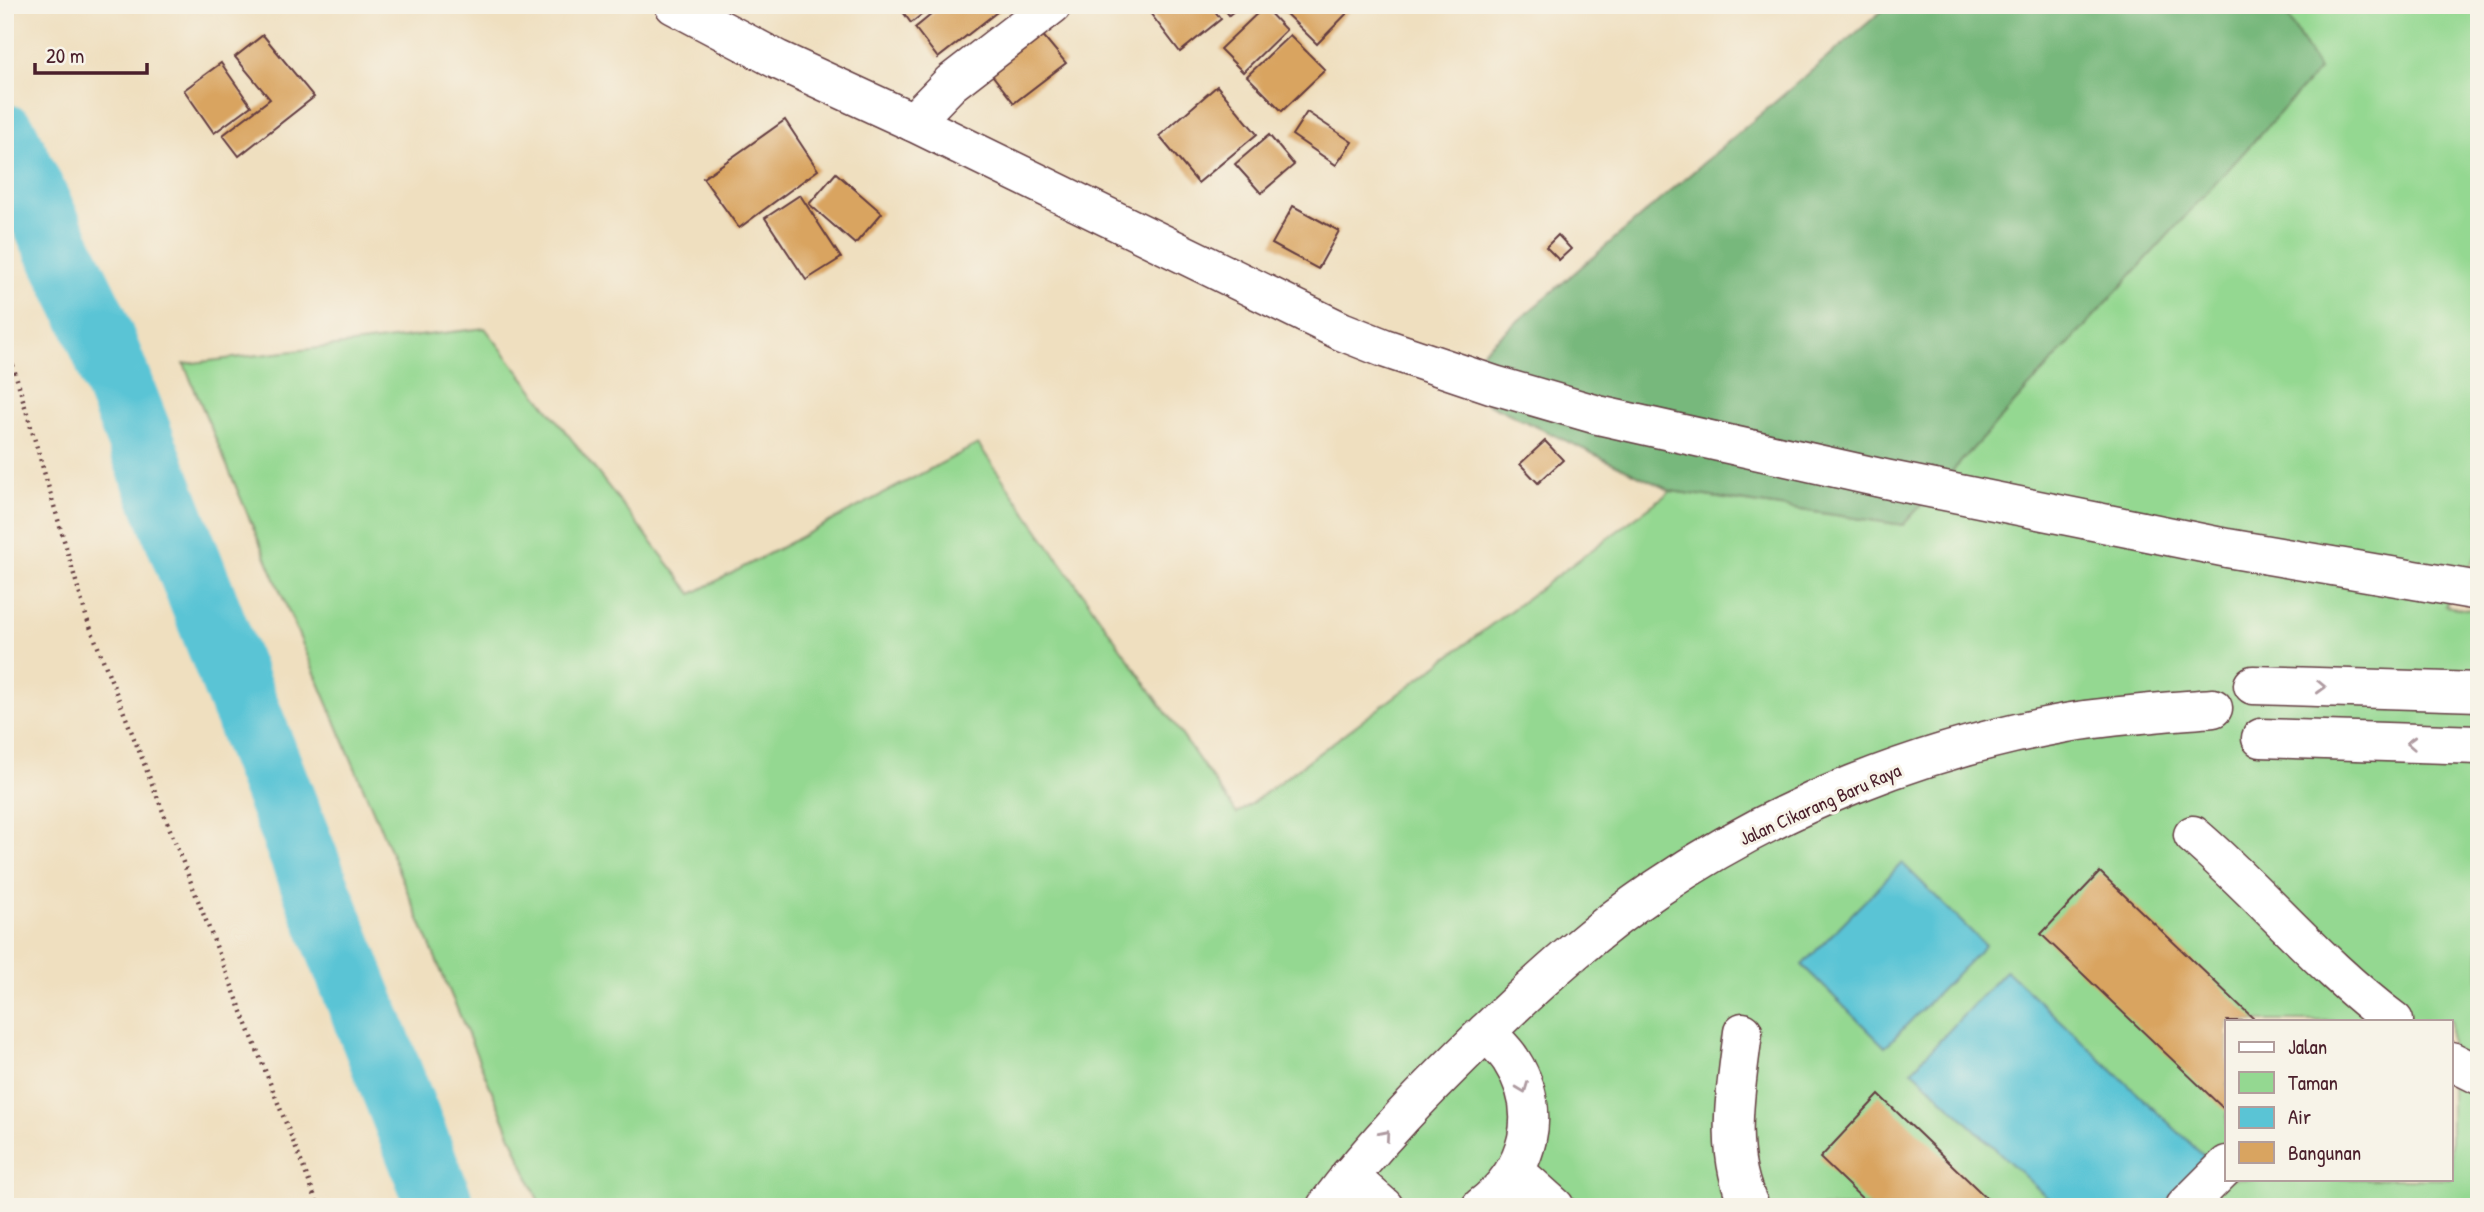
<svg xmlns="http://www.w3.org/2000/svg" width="2484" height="1212" font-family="'Patrick Hand',sans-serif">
	<rect width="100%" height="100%" fill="#f7f3e8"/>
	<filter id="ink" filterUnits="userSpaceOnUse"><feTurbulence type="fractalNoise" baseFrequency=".0143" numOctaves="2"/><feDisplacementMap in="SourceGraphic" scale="14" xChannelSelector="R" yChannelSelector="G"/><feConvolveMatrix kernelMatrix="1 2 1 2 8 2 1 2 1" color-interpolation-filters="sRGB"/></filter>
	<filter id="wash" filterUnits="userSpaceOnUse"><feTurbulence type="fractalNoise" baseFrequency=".00686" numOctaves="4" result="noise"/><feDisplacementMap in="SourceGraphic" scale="28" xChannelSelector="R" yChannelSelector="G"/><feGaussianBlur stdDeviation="1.57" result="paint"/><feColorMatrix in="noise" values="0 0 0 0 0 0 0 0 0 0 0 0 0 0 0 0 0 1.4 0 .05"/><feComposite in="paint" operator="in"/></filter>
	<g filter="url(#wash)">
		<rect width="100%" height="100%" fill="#efdfbf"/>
		<path fill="#94d891" stroke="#6f7c5e" stroke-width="2" fill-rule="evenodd" d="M2281 5H2479V551L2445 606 2479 611V1207H541L184 364 485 328 692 594 978 444 1237 814 1671 491 1903 525 2318 70ZM2227 1021H2451V1179H2227Z"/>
		<path fill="#77b87b" stroke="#606c53" stroke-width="2" d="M1889 5H2281L2319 70 1903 525 1671 491 1445 383Z"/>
		<g fill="#5ac4d5" stroke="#527280" stroke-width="2">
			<path d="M1902 863 1985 945 1885 1047 1802 965Z"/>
			<path d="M2006 970 2207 1159 2162 1207H2057L1912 1070Z"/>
		</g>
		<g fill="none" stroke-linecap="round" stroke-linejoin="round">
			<path stroke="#5ac4d5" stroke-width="68" d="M5 138 93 319 441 1207"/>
		</g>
		<g id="blocks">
			<g fill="#d9a460">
				<path d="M898 5H934L911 23Z"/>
				<path d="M943 5H1006L938 58 915 28Z"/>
				<path d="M1144 5H1210L1221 19 1180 52Z"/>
				<path d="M1221 5H1241L1229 15Z"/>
				<path d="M1277 5H1355L1317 44Z"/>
				<path d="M1264 7 1286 30 1243 72 1220 49Z"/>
				<path d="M1036 27 1066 63 1014 103 986 67Z"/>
				<path d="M263 35 314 97 239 156 223 135 270 99 235 57Z"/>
				<path d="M1290 35 1325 70 1282 111 1247 76Z"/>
				<path d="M221 63 251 106 214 133 184 90Z"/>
				<path d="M1217 86 1257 134 1198 183 1159 136Z"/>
				<path d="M1307 112 1352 142 1336 165 1292 135Z"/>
				<path d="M785 120 818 170 739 228 703 178Z"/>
				<path d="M1269 135 1294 165 1261 193 1235 164Z"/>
				<path d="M836 173 882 213 855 244 809 204Z"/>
				<path d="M800 195 841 258 806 280 765 218Z"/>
				<path d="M1293 206 1339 231 1318 269 1272 244Z"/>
				<path d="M1558 235 1571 249 1559 260 1546 247Z"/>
				<path d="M1545 441 1563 460 1538 483 1520 464Z"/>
				<path d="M2100 872 2256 1021H2227V1112L2041 934Z"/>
				<path d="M1879 1095 1996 1207H1871L1820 1158Z"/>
			</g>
		</g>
	</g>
	<g filter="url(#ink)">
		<use href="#blocks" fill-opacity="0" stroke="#633c41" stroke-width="2"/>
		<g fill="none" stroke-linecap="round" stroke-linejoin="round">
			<defs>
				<g id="minor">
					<path d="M674 5 778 60 913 122 1341 331 1384 348 1494 385 1598 415 1885 479 2227 548 2479 591"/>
					<path d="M913 122 951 83 1052 5"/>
					<path d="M2253 685 2479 692"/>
					<path d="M2261 738 2479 745"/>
					<path d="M2193 835C2262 894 2321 967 2394 1021"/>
					<path d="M1743 1032C1736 1090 1723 1153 1750 1207"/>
					<path d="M2451 1061 2479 1075"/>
					<path d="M1516 1172 1555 1207"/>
					<path d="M1349 1176 1384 1207"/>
					<path d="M1326 1207C1374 1143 1429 1087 1487 1031 1540 980 1595 930 1656 889 1778 806 1921 749 2066 723 2114 715 2164 712 2213 708"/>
					<path d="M1481 1207C1529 1171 1545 1112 1511 1060 1505 1050 1494 1041 1486 1032"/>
					<path d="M2185 1207 2227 1165"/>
				</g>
			</defs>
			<use href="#minor" stroke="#633c41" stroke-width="41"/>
			<path stroke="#633c41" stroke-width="4.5" stroke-dasharray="2 5" stroke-linecap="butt" d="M5 338 87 619 319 1207"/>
			<use href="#minor" stroke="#fff" stroke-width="38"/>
		</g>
		<defs><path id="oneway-chevron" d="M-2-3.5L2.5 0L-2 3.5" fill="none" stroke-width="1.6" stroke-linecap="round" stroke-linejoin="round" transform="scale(1.75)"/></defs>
		<g stroke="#ae9aa0">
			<use href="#oneway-chevron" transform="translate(2321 687) rotate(2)"/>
			<use href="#oneway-chevron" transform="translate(2411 743) rotate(-178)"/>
			<use href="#oneway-chevron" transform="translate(1523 1088) rotate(69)"/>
			<use href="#oneway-chevron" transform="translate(1385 1135) rotate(-49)"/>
		</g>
	</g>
	<g text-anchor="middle" stroke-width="6" stroke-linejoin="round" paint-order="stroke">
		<g font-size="19" fill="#4a1f2b" stroke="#f7f3e8">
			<text transform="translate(1820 804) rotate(-24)" y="7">Jalan Cikarang Baru Raya</text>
		</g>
	</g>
	<rect width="2484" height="1212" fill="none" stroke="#f7f3e8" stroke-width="28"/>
	<rect x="2225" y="1020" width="228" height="161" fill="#f7f3e8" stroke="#b29e9c" stroke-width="2"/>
	<rect x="2239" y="1042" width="35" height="10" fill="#ffffff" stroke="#b29e9c" stroke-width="2"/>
	<text x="2288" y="1054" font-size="21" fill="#4a1f2b">Jalan</text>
	<rect x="2239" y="1072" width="35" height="21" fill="#94d891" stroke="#b29e9c" stroke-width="2"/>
	<text x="2288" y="1090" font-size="21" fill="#4a1f2b">Taman</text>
	<rect x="2239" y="1107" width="35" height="21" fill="#5ac4d5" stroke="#b29e9c" stroke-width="2"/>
	<text x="2288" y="1124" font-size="21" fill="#4a1f2b">Air</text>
	<rect x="2239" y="1142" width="35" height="21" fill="#d9a460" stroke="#b29e9c" stroke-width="2"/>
	<text x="2288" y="1160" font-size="21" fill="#4a1f2b">Bangunan</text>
	<path d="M35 63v10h112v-10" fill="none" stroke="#4a1f2b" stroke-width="3.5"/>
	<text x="46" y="63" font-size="21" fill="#4a1f2b" stroke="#f7f3e8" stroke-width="5" paint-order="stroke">20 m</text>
</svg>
